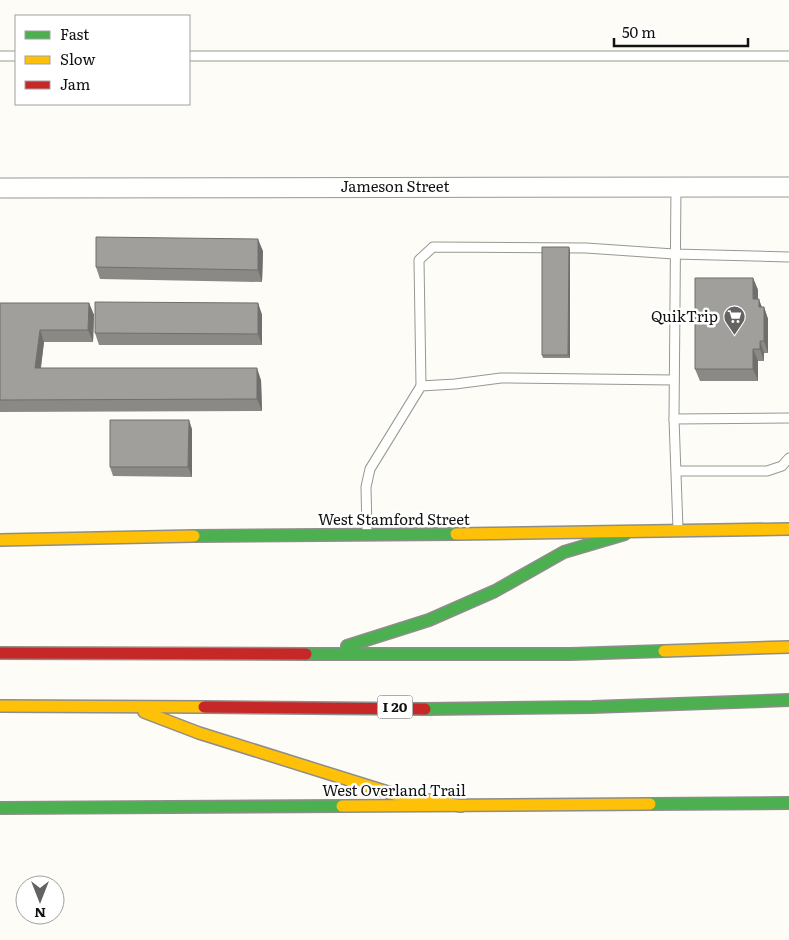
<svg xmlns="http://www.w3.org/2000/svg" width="789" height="940" font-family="Literata,serif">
	<rect width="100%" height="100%" fill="#fdfcf7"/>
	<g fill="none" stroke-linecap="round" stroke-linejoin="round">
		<defs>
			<g id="lane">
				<path d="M0 56H16"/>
				<path d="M189 56H789"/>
				<path d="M676 187 674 419 789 418"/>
				<path d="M421 386 419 260 433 247 586 248 674 254 789 257"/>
				<path d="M674 419 678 529"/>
				<path d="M677 471H767L782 466 789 458"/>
				<path d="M367 532 366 487 370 469 421 386 455 384 501 378 674 380"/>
			</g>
			<path id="street" d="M0 188 789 187"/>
			<g id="fast">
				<path d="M194 536 456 534"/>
				<path d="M347 646 429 620 495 591 564 552 625 534"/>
				<path d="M306 654H571L664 651"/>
				<path d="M425 709 592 707 789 700"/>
				<path d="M650 804 789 803"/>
				<path d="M0 808 342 806"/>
			</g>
			<g id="slow">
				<path d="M456 534 789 529"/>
				<path d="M0 540 194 536"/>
				<path d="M664 651 789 647"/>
				<path d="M0 706 204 707"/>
				<path d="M144 712 199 733 394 794 461 806"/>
				<path d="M342 806 650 804"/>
			</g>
			<g id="jam">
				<path d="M0 653 306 654"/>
				<path d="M204 707 425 709"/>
			</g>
		</defs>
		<use href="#lane" stroke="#979795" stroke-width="11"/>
		<use href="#street" stroke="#979795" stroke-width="21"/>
		<use href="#fast" stroke="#8e8d8b" stroke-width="14"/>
		<use href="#slow" stroke="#8e8d8b" stroke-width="14"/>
		<use href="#jam" stroke="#8e8d8b" stroke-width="14"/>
		<use href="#lane" stroke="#fffffe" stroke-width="9"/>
		<use href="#street" stroke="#fffffe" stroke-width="19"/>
		<use href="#fast" stroke="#4caf50" stroke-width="11"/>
		<use href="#slow" stroke="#ffc107" stroke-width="11"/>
		<use href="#jam" stroke="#c62828" stroke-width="11"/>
	</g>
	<g fill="#8a8986">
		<path d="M570 250V358H543L542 355Z"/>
		<path d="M263 251 262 282 100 279 96 267Z"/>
		<path d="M753 278 758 290V299L762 307H764L768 319V353H764V361H758V381H700L695 369Z"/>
		<path d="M0 303H89L94 315 93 342H44L41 368 261 380 262 411 0 412Z"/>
		<path d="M258 303 262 315V345H99L95 333Z"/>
		<path d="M192 429V477L113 476 110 467Z"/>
	</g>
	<g fill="#716f6d">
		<path d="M258 239 263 251 262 282 258 270Z"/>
		<path d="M569 247 570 250V358L568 355Z"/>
		<path d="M753 278 758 290V311L753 299Z"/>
		<path d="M759 299 763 311 759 307Z"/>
		<path d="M89 303 94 315 93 342 88 330Z"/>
		<path d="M258 303 262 315V345L258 334Z"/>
		<path d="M764 307 768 319V353L764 341Z"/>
		<path d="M40 330 44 342 39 380 35 368Z"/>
		<path d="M760 341 764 353V361L760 349Z"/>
		<path d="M753 349 758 361V381L753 369Z"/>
		<path d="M257 368 261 380 262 411 257 399Z"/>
		<path d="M189 420 192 429V477L188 467Z"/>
	</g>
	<g fill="#a19f9c" stroke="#716f6d">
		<path d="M96 237 258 239V270L96 267Z"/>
		<path d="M542 247H569L568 355H542Z"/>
		<path d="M695 278H753V299H759V307H764V341H760V349H753V369H695Z"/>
		<path d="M95 302 258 303V334L95 333Z"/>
		<path d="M0 303H89L88 330H40L35 368H257V399L0 400Z"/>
		<path d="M110 420H189L188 467H110Z"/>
	</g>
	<defs>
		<symbol id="supermarket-pin" viewBox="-11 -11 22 30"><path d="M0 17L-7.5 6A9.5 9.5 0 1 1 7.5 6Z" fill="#646362" stroke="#fff"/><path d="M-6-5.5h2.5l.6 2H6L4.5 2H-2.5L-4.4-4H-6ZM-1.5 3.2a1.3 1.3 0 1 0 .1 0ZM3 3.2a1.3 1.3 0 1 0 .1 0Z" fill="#fff"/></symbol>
	</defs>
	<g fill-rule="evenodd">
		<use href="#supermarket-pin" x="722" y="304" width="25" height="34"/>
	</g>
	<g text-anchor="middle" stroke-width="5" stroke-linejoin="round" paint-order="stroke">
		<rect fill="#fff" stroke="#585858" stroke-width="1" x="377.5" y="695.5" width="35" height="23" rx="4"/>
		<g font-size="14" font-weight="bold" fill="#111">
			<text x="395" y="712">I 20</text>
		</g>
		<g font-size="15" fill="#111" stroke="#fff">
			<text x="395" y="192">Jameson Street</text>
			<text x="394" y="525">West Stamford Street</text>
			<text x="394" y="796">West Overland Trail</text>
		</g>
		<g font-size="15" fill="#111" stroke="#fff" text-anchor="end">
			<text x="718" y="322">QuikTrip</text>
		</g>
	</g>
	<rect x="15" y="15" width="175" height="90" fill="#ffffff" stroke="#a0a0a0"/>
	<rect x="25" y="31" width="25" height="8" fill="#4caf50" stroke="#a0a0a0"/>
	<text x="60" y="40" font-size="15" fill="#111111">Fast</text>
	<rect x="25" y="56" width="25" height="8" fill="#ffc107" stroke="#a0a0a0"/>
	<text x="60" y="65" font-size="15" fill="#111111">Slow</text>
	<rect x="25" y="81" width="25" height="8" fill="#c62828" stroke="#a0a0a0"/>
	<text x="60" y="90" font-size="15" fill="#111111">Jam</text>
	<g transform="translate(40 900) rotate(180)"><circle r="24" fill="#ffffff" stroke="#a0a0a0"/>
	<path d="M0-4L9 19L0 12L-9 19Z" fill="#646362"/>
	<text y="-8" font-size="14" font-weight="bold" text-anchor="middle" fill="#111111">N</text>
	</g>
	<path d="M614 38v8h134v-8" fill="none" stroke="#111111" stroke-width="2.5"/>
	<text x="622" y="38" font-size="15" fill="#111111" stroke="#ffffff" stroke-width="4" paint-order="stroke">50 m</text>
</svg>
